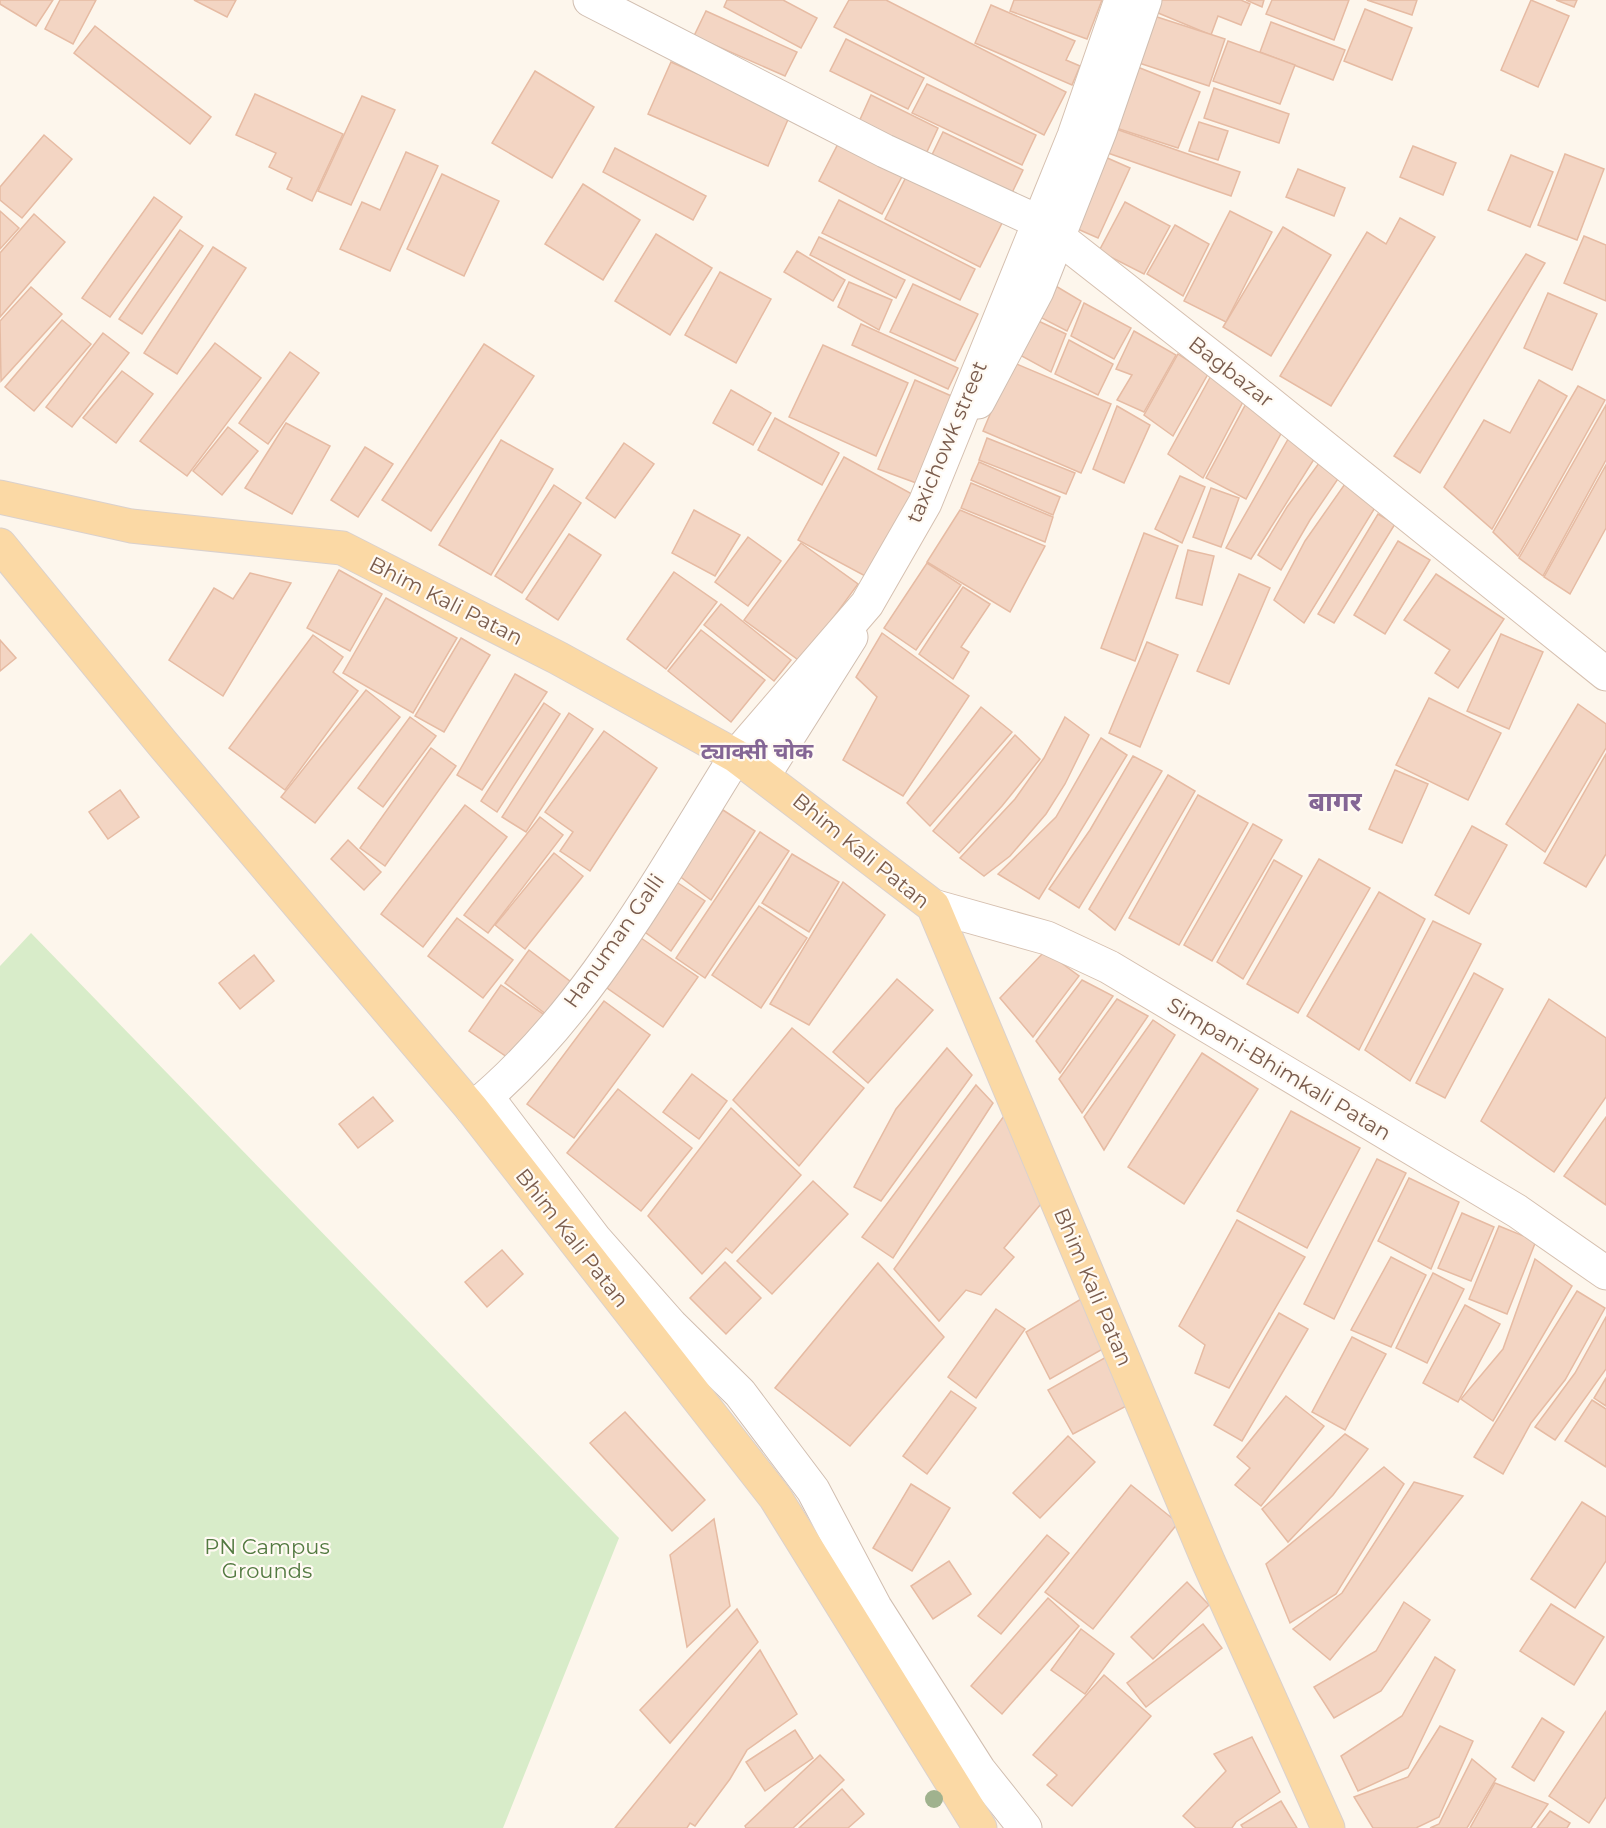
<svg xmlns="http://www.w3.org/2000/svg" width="1606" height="1828" font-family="Montserrat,'Noto Sans Devanagari',sans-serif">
	<rect width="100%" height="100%" fill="#fdf6ec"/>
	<path fill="#d8ecc9" d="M31 933 619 1538 503 1828H0V966Z"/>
	<g fill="#f3d5c3" stroke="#e6bba3" stroke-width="1.5">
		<path d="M0 0H53L36 26 0 4Z"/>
		<path d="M60 0H96L73 44 45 29Z"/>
		<path d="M194 0H236L227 17Z"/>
		<path d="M727 0H783L817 18 801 48 724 7Z"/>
		<path d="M849 0H886L1066 92 1044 135 834 27Z"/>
		<path d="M1014 0H1102L1087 39 1010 11Z"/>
		<path d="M1155 0H1241L1250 4 1241 25 1218 16 1211 35 1151 10Z"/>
		<path d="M1246 0H1264L1262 7Z"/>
		<path d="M1272 0H1349L1334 40 1266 14Z"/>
		<path d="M1367 0H1417L1412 15Z"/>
		<path d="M1531 0 1569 16 1538 87 1501 70Z"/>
		<path d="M1556 0H1577L1574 7Z"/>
		<path d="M991 5 1075 41 1066 60 1080 66 1072 85 975 43Z"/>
		<path d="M1365 9 1412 28 1392 80 1344 61Z"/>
		<path d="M706 11 797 52 785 76 694 36Z"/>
		<path d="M1151 15 1225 39 1209 86 1136 62Z"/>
		<path d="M1271 22 1345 50 1333 80 1260 52Z"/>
		<path d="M95 26 211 117 190 144 74 53Z"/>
		<path d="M846 39 924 78 908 109 830 71Z"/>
		<path d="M1228 41 1295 65 1280 104 1213 81Z"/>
		<path d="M671 62 790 115 768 166 648 114Z"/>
		<path d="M1135 66 1200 92 1178 148 1110 126Z"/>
		<path d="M535 71 594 107 552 178 492 143Z"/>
		<path d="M927 84 1036 135 1022 165 912 113Z"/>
		<path d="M1214 88 1289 114 1279 143 1204 118Z"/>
		<path d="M255 94 343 134 312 201 287 189 292 178 269 167 276 153 236 135Z"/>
		<path d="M871 95 938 128 925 156 858 124Z"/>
		<path d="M362 96 395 110 351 205 318 191Z"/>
		<path d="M1199 122 1228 131 1218 160 1189 151Z"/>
		<path d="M1110 127 1240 172 1231 196 1102 151Z"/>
		<path d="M943 132 1023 170 1009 199 929 161Z"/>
		<path d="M44 135 72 159 22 218 0 200V187Z"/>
		<path d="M842 136 906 169 882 214 819 181Z"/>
		<path d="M1413 146 1456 163 1443 195 1400 177Z"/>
		<path d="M615 148 706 196 693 220 603 172Z"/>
		<path d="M406 152 438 166 390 271 340 249 362 202 380 210Z"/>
		<path d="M1096 153 1130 168 1098 238 1064 223Z"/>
		<path d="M1565 154 1604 169 1577 240 1538 225Z"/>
		<path d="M1511 155 1553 172 1530 227 1488 210Z"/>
		<path d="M1298 169 1345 188 1334 216 1286 197Z"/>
		<path d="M908 173 1003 221 980 267 885 219Z"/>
		<path d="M442 174 499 201 464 276 407 249Z"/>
		<path d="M583 184 640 220 603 280 545 244Z"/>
		<path d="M154 197 182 217 110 317 82 298Z"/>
		<path d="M839 200 975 269 960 300 822 233Z"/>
		<path d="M1125 202 1170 226 1144 274 1099 251Z"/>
		<path d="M0 211 19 228 0 249Z"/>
		<path d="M1230 211 1272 232 1226 322 1184 301Z"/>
		<path d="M34 214 65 242 0 317V253Z"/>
		<path d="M1400 218 1435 237 1331 406 1280 376 1367 232 1386 244Z"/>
		<path d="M1175 225 1209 244 1183 296 1147 274Z"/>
		<path d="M1283 227 1331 255 1271 356 1223 327Z"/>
		<path d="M180 230 203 246 142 334 119 319Z"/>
		<path d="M656 234 712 268 670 335 615 301Z"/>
		<path d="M1584 236 1606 245V301L1564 283Z"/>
		<path d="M819 237 905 280 896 298 810 255Z"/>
		<path d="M213 247 246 268 177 374 144 353Z"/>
		<path d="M797 251 845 280 833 301 784 272Z"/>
		<path d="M1526 254 1545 263 1420 473 1394 456Z"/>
		<path d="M720 272 771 299 736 363 685 335Z"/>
		<path d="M849 282 892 300 879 330 838 307Z"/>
		<path d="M1049 282 1081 301 1067 331 1034 314Z"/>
		<path d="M913 284 978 314 955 361 890 332Z"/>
		<path d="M31 287 62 314 1 381 0 321Z"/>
		<path d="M1548 293 1597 314 1572 370 1524 348Z"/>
		<path d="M1084 303 1131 328 1114 359 1071 336Z"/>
		<path d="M1032 318 1066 334 1051 372 1018 354Z"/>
		<path d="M62 320 91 344 34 411 5 387Z"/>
		<path d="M861 324 958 368 948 389 852 345Z"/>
		<path d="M1134 331 1176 355 1144 412 1117 400 1132 375 1116 369Z"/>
		<path d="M103 333 129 353 72 427 46 407Z"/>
		<path d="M1069 340 1113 364 1098 395 1055 374Z"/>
		<path d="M215 343 261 378 187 476 140 441Z"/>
		<path d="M484 344 534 376 431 531 382 500Z"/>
		<path d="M823 345 908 383 876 456 789 417Z"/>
		<path d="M290 352 319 373 268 444 239 423Z"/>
		<path d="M1178 354 1208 374 1173 436 1144 415Z"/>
		<path d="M1012 362 1111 404 1081 473 983 431Z"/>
		<path d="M122 371 153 394 116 443 83 418Z"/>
		<path d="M1212 374 1245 398 1203 478 1168 454Z"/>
		<path d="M915 380 956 398 919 484 878 469Z"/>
		<path d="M1539 380 1567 396 1492 529 1444 487 1484 420 1510 433Z"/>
		<path d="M1578 386 1605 400 1518 556 1493 532Z"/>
		<path d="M731 390 771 413 753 445 713 423Z"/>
		<path d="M1248 400 1284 428 1246 499 1206 478Z"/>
		<path d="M1606 405V460L1543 576 1519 558Z"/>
		<path d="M1117 406 1150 425 1124 483 1093 469Z"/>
		<path d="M775 418 839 453 822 485 758 450Z"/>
		<path d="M286 423 330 446 292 514 245 488Z"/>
		<path d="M228 427 258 451 222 495 193 471Z"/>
		<path d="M1291 434 1318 453 1251 559 1226 548Z"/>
		<path d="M987 438 1075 473 1066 494 979 460Z"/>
		<path d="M501 440 553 469 491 575 439 545Z"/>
		<path d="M624 443 654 464 615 518 586 498Z"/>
		<path d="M365 447 393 464 358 517 331 500Z"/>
		<path d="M844 457 912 494 867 577 798 540Z"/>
		<path d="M1322 459 1342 473 1310 520 1281 570 1258 555 1287 507Z"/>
		<path d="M979 462 1060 497 1053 515 971 480Z"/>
		<path d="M1606 465V528L1570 594 1544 577Z"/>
		<path d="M1180 476 1205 487 1182 543 1155 529Z"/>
		<path d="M1347 481 1376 506 1304 623 1274 600 1305 541Z"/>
		<path d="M971 483 1053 517 1045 542 961 508Z"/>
		<path d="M554 485 581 503 522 593 495 576Z"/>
		<path d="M1211 488 1239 498 1221 547 1193 537Z"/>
		<path d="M694 510 740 535 715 576 672 553Z"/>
		<path d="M960 510 1045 546 1010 612 927 562Z"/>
		<path d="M1378 514 1395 524 1334 623 1318 614Z"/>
		<path d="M1144 533 1178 546 1135 661 1101 648Z"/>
		<path d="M569 534 601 555 558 620 526 599Z"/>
		<path d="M748 537 781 561 748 606 715 582Z"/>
		<path d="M1398 541 1430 560 1385 634 1354 615Z"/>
		<path d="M801 543 858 584 801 662 744 620Z"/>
		<path d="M1188 550 1214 556 1202 605 1176 598Z"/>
		<path d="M927 563 961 585 916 650 884 628Z"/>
		<path d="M339 570 382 594 350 651 307 628Z"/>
		<path d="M674 572 717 602 666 669 627 639Z"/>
		<path d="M250 573 291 583 223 696 169 660 214 588 233 599Z"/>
		<path d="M1239 574 1270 588 1229 684 1197 671Z"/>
		<path d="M1436 574 1504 619 1458 688 1435 673 1450 650 1404 620Z"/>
		<path d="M963 587 990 604 961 647 969 652 953 679 919 654Z"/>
		<path d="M386 598 457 638 413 713 343 673Z"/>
		<path d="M721 604 791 660 774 681 704 625Z"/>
		<path d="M701 630 765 680 731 722 668 671Z"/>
		<path d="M882 633 969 696 903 796 843 760 877 697 856 677Z"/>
		<path d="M1501 634 1543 652 1509 729 1467 711Z"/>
		<path d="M313 635 343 657 333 672 358 691 285 790 229 748Z"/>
		<path d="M461 638 490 655 444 732 415 716Z"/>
		<path d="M0 640 16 658 0 671Z"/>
		<path d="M1147 642 1178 655 1140 747 1109 733Z"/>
		<path d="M515 674 547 692 482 790 457 775Z"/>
		<path d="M366 690 400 717 315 823 281 797Z"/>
		<path d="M1429 698 1501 733 1468 800 1396 765Z"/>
		<path d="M544 703 560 714 497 812 481 801Z"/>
		<path d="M1578 704 1606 724V748L1545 852 1506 824Z"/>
		<path d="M981 707 1012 732 930 826 907 803Z"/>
		<path d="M569 713 593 729 526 832 502 817Z"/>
		<path d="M410 717 436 736 383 807 358 788Z"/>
		<path d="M1065 717 1089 735 1065 784 1046 814 1010 856 984 876 960 858 1015 799 1044 758Z"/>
		<path d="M604 731 657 768 590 871 560 851 573 832 545 812Z"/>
		<path d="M1015 735 1040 759 1002 806 959 853 933 831Z"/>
		<path d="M1101 738 1127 755 1039 899 998 874 1056 817Z"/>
		<path d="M431 748 456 766 385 866 360 848Z"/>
		<path d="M1606 754V854L1586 887 1544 863Z"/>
		<path d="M1133 756 1162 771 1079 908 1049 889 1090 830Z"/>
		<path d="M1395 770 1428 784 1402 843 1369 829Z"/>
		<path d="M1168 775 1195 791 1115 930 1089 909Z"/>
		<path d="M120 790 139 817 108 839 89 812Z"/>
		<path d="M1198 795 1248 823 1179 945 1129 918Z"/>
		<path d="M465 805 507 837 423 947 381 914Z"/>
		<path d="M723 810 755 831 711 900 678 875Z"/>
		<path d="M540 817 563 835 488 933 464 915Z"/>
		<path d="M1253 824 1282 840 1212 961 1184 945Z"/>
		<path d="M1472 826 1507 845 1469 914 1435 895Z"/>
		<path d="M760 832 789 851 705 978 676 958Z"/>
		<path d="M348 840 381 872 364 890 331 859Z"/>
		<path d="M554 853 583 876 525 949 495 925Z"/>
		<path d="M792 854 839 882 809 932 762 903Z"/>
		<path d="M1319 859 1370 888 1298 1013 1247 984Z"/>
		<path d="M1274 860 1302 876 1243 979 1217 962Z"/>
		<path d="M675 881 705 901 671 951 642 930Z"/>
		<path d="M843 882 885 915 809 1025 770 1004Z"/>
		<path d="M1379 892 1425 919 1359 1050 1307 1016Z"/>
		<path d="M759 906 807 938 761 1008 712 975Z"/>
		<path d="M457 918 513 960 483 998 428 956Z"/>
		<path d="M1433 921 1481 944 1410 1081 1365 1050Z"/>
		<path d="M641 938 698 977 663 1027 607 988Z"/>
		<path d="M529 950 575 985 551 1018 505 983Z"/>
		<path d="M1045 951 1079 976 1033 1037 1000 998Z"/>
		<path d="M254 955 274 981 240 1009 219 983Z"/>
		<path d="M1474 973 1503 989 1445 1098 1416 1083Z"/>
		<path d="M897 979 933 1010 868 1083 833 1052Z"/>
		<path d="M1082 980 1113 996 1060 1073 1036 1041Z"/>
		<path d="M501 985 549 1018 517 1064 469 1031Z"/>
		<path d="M1117 999 1148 1016 1082 1113 1059 1079Z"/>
		<path d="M1549 999 1606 1038V1097L1554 1172 1481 1121Z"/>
		<path d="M604 1001 650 1035 574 1138 527 1104Z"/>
		<path d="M1153 1020 1175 1035 1104 1150 1084 1117Z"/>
		<path d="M792 1028 864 1088 799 1166 733 1100Z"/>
		<path d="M947 1048 972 1075 881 1201 854 1187 896 1109Z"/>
		<path d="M1202 1053 1258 1089 1184 1204 1128 1167Z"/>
		<path d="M692 1074 727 1101 699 1139 663 1112Z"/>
		<path d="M976 1085 993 1103 893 1258 862 1237Z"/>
		<path d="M618 1089 692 1148 641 1211 567 1153Z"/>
		<path d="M373 1097 393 1121 358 1148 339 1124Z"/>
		<path d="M731 1108 801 1175 732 1253 726 1248 702 1274 648 1216Z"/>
		<path d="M1291 1111 1360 1148 1307 1248 1237 1211Z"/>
		<path d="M1004 1116 1046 1198 1004 1248 1014 1257 981 1295 966 1290 939 1321 894 1269Z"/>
		<path d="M1606 1117V1205L1564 1176Z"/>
		<path d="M1377 1159 1406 1173 1334 1319 1304 1304Z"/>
		<path d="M1409 1178 1459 1202 1431 1269 1378 1241Z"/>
		<path d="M813 1181 848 1214 772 1294 737 1261Z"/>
		<path d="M1462 1213 1494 1227 1471 1281 1438 1268Z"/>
		<path d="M1237 1220 1305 1257 1229 1388 1195 1373 1205 1345 1179 1326Z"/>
		<path d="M1499 1226 1536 1241 1507 1314 1469 1299Z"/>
		<path d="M502 1250 523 1274 487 1307 465 1282Z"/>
		<path d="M1391 1257 1426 1275 1391 1347 1351 1330Z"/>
		<path d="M1535 1259 1572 1286 1493 1421 1461 1399 1503 1349Z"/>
		<path d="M725 1262 761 1298 726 1334 690 1298Z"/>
		<path d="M878 1263 944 1337 850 1446 775 1388Z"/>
		<path d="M1433 1273 1464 1289 1427 1363 1396 1348Z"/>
		<path d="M1577 1291 1605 1308 1565 1380 1531 1423 1503 1474 1474 1457Z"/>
		<path d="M1081 1299 1108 1346 1050 1379 1026 1332Z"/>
		<path d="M1465 1305 1500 1324 1458 1402 1423 1383Z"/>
		<path d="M996 1309 1025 1329 976 1398 948 1377Z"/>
		<path d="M1279 1313 1308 1329 1242 1441 1214 1425Z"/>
		<path d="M1606 1317V1369L1555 1440 1535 1427 1575 1373Z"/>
		<path d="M1352 1337 1386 1354 1345 1430 1312 1412Z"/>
		<path d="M1108 1356 1134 1402 1073 1434 1048 1390Z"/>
		<path d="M1606 1378V1406L1594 1398Z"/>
		<path d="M951 1391 976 1408 927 1474 903 1456Z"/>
		<path d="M1286 1396 1324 1426 1261 1506 1235 1485 1250 1468 1237 1457Z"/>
		<path d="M1592 1400 1606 1409V1467L1565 1441Z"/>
		<path d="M625 1412 705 1500 672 1531 590 1443Z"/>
		<path d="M1345 1434 1368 1449 1333 1495 1288 1542 1262 1509Z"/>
		<path d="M1068 1436 1095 1462 1040 1518 1013 1493Z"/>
		<path d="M1384 1467 1404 1484 1336 1594 1290 1623 1266 1564Z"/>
		<path d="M1414 1482 1463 1496 1330 1660 1293 1629 1342 1593Z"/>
		<path d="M911 1484 950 1508 912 1571 873 1548Z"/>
		<path d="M1131 1485 1178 1523 1093 1629 1045 1592Z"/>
		<path d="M1582 1502 1606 1517V1561L1575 1608 1531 1579Z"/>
		<path d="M714 1519 730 1606 687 1647 670 1555Z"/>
		<path d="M1047 1535 1069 1553 1001 1634 978 1616Z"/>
		<path d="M949 1561 971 1594 933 1619 911 1586Z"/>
		<path d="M1187 1582 1209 1605 1153 1659 1131 1637Z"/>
		<path d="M1048 1598 1079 1626 1002 1714 971 1686Z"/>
		<path d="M1404 1602 1430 1620 1381 1691 1334 1718 1314 1687 1376 1651Z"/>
		<path d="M1551 1604 1604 1637 1574 1685 1520 1651Z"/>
		<path d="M737 1609 758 1642 670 1743 640 1710Z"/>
		<path d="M1203 1624 1222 1648 1146 1707 1127 1683Z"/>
		<path d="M1081 1629 1114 1654 1085 1694 1051 1670Z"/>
		<path d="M760 1650 797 1714 747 1750 730 1779 695 1826 690 1823 687 1828H615Z"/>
		<path d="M1435 1657 1455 1670 1408 1768 1358 1791 1341 1756 1402 1716Z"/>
		<path d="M1104 1675 1151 1716 1072 1806 1047 1785 1057 1775 1033 1755Z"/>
		<path d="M1606 1711V1797L1589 1823 1549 1796Z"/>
		<path d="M1542 1718 1564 1732 1534 1781 1512 1767Z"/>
		<path d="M1440 1726 1473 1741 1439 1817 1416 1828H1373L1354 1797 1408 1777Z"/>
		<path d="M795 1730 813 1758 765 1791 746 1762Z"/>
		<path d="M1252 1737 1280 1792 1236 1822 1232 1828H1196L1183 1816 1226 1771 1214 1754Z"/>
		<path d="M820 1755 844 1780 793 1828H746L745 1826Z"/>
		<path d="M1472 1759 1496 1779 1467 1828H1430L1439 1824Z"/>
		<path d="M1495 1783 1548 1804 1531 1828H1470Z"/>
		<path d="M842 1789 864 1814 848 1828H799Z"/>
		<path d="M1281 1801 1297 1828H1243L1241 1825Z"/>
		<path d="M1550 1811 1570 1823 1567 1828H1537Z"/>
	</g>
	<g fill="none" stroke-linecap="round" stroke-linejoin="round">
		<defs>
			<g id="pedestrian">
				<path d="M978 402 1037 291 1100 131 1145 0"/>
				<path d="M764 775 851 637"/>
				<path d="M487 1097 595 1239 671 1325 740 1393 813 1490 875 1607 979 1770 1025 1828"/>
			</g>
			<g id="minor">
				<path d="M590 0 885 151 1039 222"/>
				<path d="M472 1109C586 1016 659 879 736 756"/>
			</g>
			<g id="secondary">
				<path d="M1039 222 1242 381 1606 674"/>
				<path d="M736 756 867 604 925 503 1074 136 1121 0"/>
				<path d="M933 906 1047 938 1109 967 1517 1211 1606 1273"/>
			</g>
			<g id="primary">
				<path d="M0 497 131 526 342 548 558 658 736 756 933 906 1209 1563 1328 1828"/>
				<path d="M0 545 162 743 472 1109 775 1497 980 1828"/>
			</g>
		</defs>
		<use href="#pedestrian" stroke="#d1beb0" stroke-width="35"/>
		<use href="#minor" stroke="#d1beb0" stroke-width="35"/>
		<use href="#secondary" stroke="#d6c0b0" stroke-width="35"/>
		<use href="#primary" stroke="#dad1cd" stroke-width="35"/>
		<use href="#pedestrian" stroke="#fff" stroke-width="33"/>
		<use href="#minor" stroke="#fff" stroke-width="33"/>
		<use href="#secondary" stroke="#fff" stroke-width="33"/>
		<use href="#primary" stroke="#fbd9a5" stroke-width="33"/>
	</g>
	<circle fill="#a0b28e" cx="934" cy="1799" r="9"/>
	<g text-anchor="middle" stroke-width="4.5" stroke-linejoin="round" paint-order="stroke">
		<g font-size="21" fill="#7a5c4d" stroke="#fffaf3">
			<text transform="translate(1231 372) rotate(38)" y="7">Bagbazar</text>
			<text transform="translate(947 442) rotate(-67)" y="7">taxichowk street</text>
			<text transform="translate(446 601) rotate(27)" y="7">Bhim Kali Patan</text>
			<text transform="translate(861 851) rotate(39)" y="7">Bhim Kali Patan</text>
			<text transform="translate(614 941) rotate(-55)" y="7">Hanuman Galli</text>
			<text transform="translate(1279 1069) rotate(31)" y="7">Simpani-Bhimkali Patan</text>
			<text transform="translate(572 1238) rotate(52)" y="7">Bhim Kali Patan</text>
			<text transform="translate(1093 1287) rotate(67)" y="7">Bhim Kali Patan</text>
		</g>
		<g font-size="21" fill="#537a41" stroke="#fffaf3">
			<text x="267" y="1554">PN Campus<tspan x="267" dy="24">Grounds</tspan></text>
		</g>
		<g font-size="22" font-weight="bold" fill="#846695" stroke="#fffaf3">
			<text x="757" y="759">ट्याक्सी चोक</text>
		</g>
		<g font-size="27" font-weight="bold" fill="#846695" stroke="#fffaf3">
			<text x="1335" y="811">बागर</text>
		</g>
	</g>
</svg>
